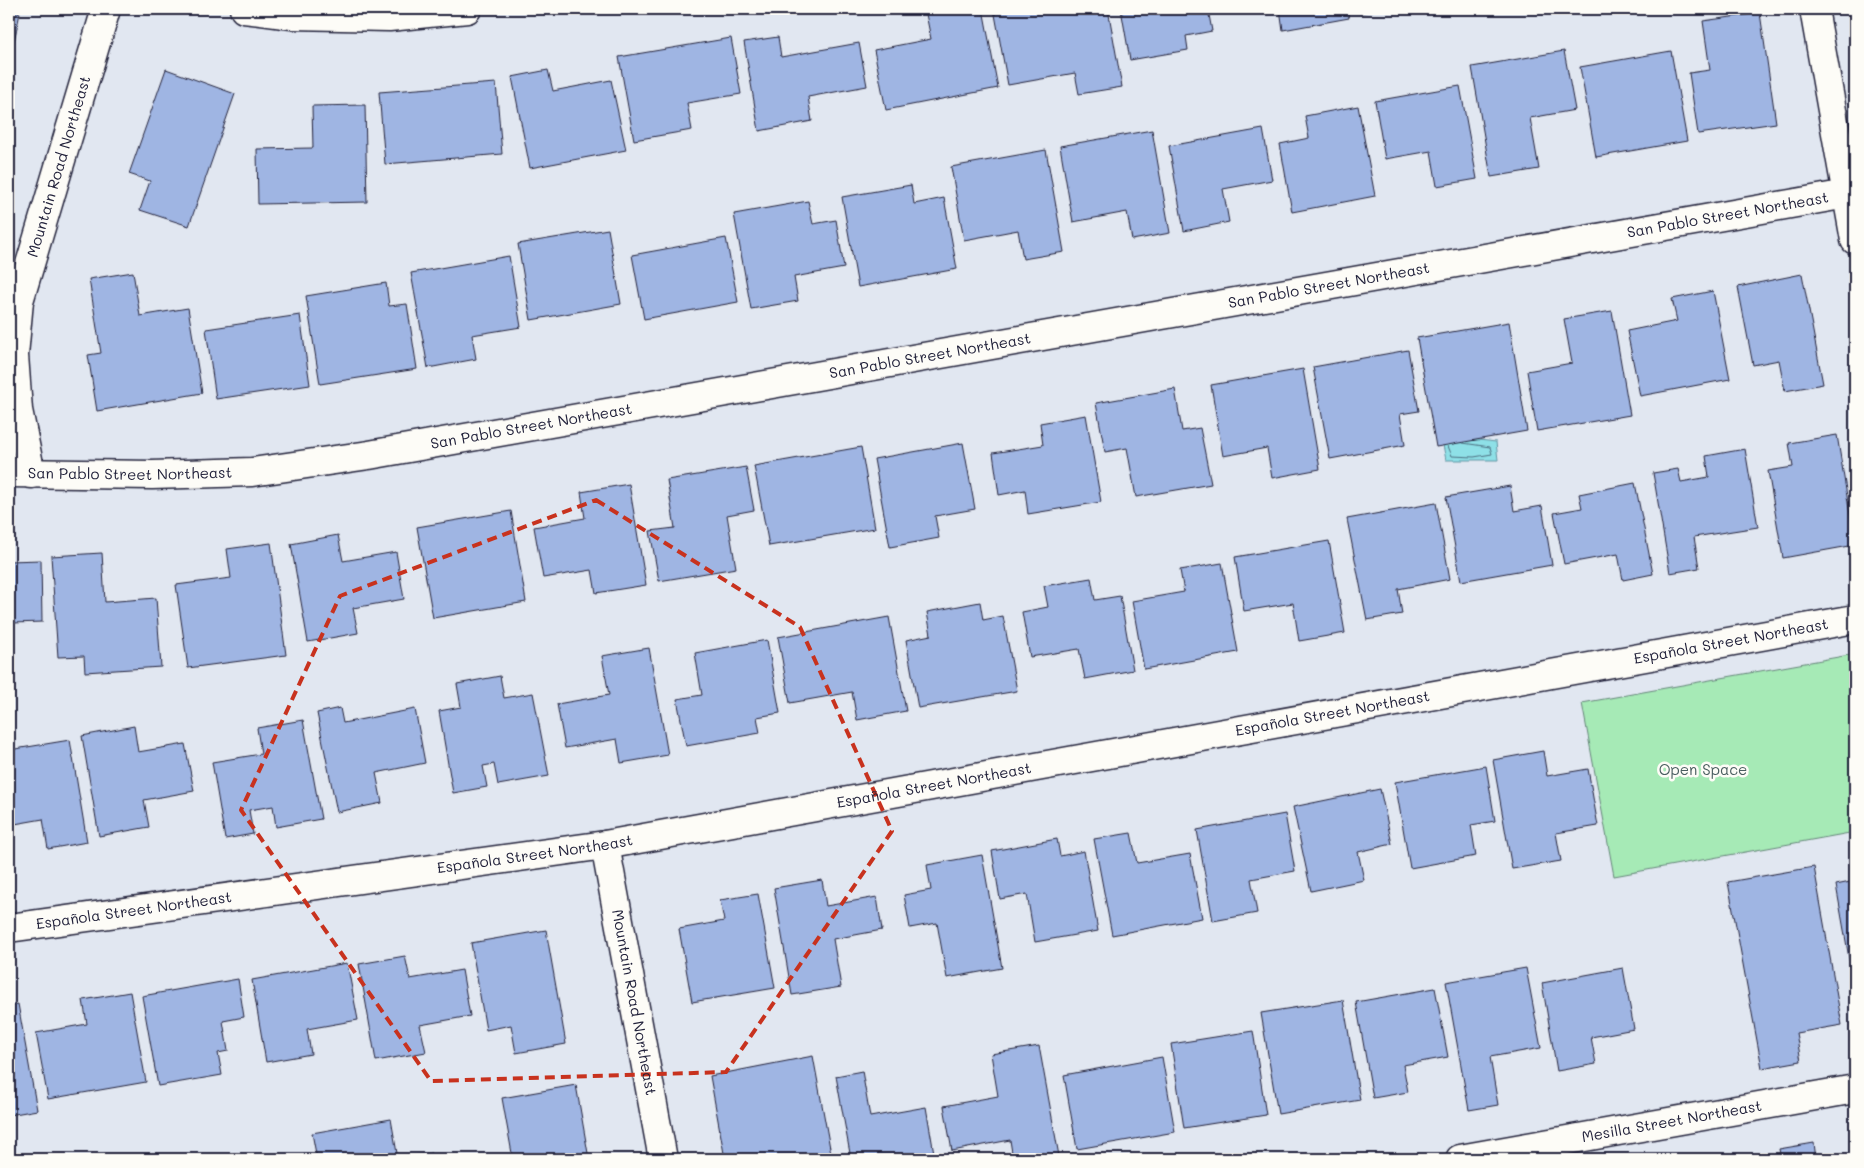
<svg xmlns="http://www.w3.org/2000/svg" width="1864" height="1168" font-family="Mali,sans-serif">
	<rect width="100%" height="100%" fill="#e1e7f1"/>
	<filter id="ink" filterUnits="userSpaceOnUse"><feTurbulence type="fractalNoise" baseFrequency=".02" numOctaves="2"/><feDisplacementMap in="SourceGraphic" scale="10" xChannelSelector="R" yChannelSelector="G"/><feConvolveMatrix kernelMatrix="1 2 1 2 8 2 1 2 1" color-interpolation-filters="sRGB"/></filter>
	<g filter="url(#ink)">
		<path fill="#a6eab6" stroke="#648678" d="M1855 654V832L1614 876 1582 703Z"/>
		<path fill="#8ee0e7" stroke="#6394a2" d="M1462 438 1496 442 1498 460H1446L1442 440Z"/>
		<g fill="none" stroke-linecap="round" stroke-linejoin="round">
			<path stroke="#4d6e80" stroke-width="1" d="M1448 446 1452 456 1474 457 1492 454 1490 447 1463 443"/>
		</g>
		<g fill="#9fb5e3" stroke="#22223b">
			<path d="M925 9H983L998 88 886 110 874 50 931 39Z"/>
			<path d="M994 9H1108L1122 87 1079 94 1075 73 1008 85Z"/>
			<path d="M1121 9H1234V11L1209 15 1212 31 1186 36 1188 50 1130 60Z"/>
			<path d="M1280 9H1347L1349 18 1283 30Z"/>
			<path d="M1358 9H1382L1359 13Z"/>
			<path d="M1462 9H1483L1462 12Z"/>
			<path d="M9 11 20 13 9 65Z"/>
			<path d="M1760 13 1776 123 1698 134 1689 73 1710 70 1703 21Z"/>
			<path d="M778 37 781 57 859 43 867 86 808 97 812 121 759 131 744 42Z"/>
			<path d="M731 38 741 94 687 103 692 130 634 140 619 57Z"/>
			<path d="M1564 51 1575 110 1530 118 1539 169 1491 177 1472 67Z"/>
			<path d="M1671 51 1687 141 1596 157 1580 67Z"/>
			<path d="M166 69 235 94 189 226 140 210 150 181 129 174Z"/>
			<path d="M548 70 553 91 611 80 626 150 530 168 512 77Z"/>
			<path d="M496 83 502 154 385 164 379 92Z"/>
			<path d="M1460 86 1477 179 1437 186 1431 151 1385 159 1375 101Z"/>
			<path d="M365 105 367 202 258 204 257 149 313 148 312 106Z"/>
			<path d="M1358 106 1375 196 1292 212 1280 144 1309 138 1305 116Z"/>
			<path d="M1263 129 1272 180 1223 189 1229 222 1184 231 1169 146Z"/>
			<path d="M1152 130 1170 233 1132 240 1127 212 1073 222 1060 146Z"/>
			<path d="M1046 150 1064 252 1023 259 1018 230 964 240 951 167Z"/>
			<path d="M911 185 914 204 944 198 957 269 858 287 842 197Z"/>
			<path d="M808 201 813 224 836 220 844 268 794 277 798 301 751 309 734 214Z"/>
			<path d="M608 229 621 304 531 320 518 244Z"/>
			<path d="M726 238 738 302 644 319 632 255Z"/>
			<path d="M509 256 521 327 472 335 476 359 428 368 411 273Z"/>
			<path d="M133 272 140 316 188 308 202 393 97 411 88 355 101 353 89 279Z"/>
			<path d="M1802 274 1823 384 1785 391 1779 360 1753 365 1738 287Z"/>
			<path d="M386 283 389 306 407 304 417 369 320 384 306 296Z"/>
			<path d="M1713 291 1730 379 1640 396 1627 331 1677 321 1672 299Z"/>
			<path d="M1612 311 1630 415 1537 431 1527 371 1572 363 1564 319Z"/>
			<path d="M300 315 310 385 216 399 206 329Z"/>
			<path d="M1509 322 1527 431 1436 447 1417 338Z"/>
			<path d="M1408 350 1419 411 1400 414 1405 445 1330 459 1313 367Z"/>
			<path d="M1303 369 1320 469 1272 478 1267 448 1223 456 1211 385Z"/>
			<path d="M1175 389 1182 431 1200 428 1211 484 1136 497 1127 448 1105 452 1096 403Z"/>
			<path d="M1086 415 1101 502 1028 514 1025 490 999 495 993 453 1043 445 1040 423Z"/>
			<path d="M1837 435 1855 545 1783 558 1768 471 1793 467 1789 443Z"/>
			<path d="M963 443 975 509 935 516 939 538 890 547 874 459Z"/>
			<path d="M861 447 875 528 769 546 754 466Z"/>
			<path d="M1745 449 1758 527 1694 537 1699 568 1670 573 1653 473 1678 469 1681 482 1709 477 1706 456Z"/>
			<path d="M746 467 754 510 727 515 736 568 659 581 650 531 675 528 667 480Z"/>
			<path d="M1635 483 1653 574 1623 580 1618 554 1564 564 1554 513 1582 508 1579 494Z"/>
			<path d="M629 484 646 585 596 593 592 570 543 578 534 527 585 518 581 492Z"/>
			<path d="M1510 486 1514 511 1542 506 1552 565 1461 581 1446 497Z"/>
			<path d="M1436 503 1450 579 1398 589 1402 614 1367 620 1347 519Z"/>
			<path d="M511 511 526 602 433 618 417 527Z"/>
			<path d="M338 535 343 561 396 552 404 599 353 608 358 633 308 642 291 544Z"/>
			<path d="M1329 541 1345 633 1299 641 1293 603 1244 611 1235 557Z"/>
			<path d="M271 543 286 655 188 668 176 585 231 578 227 549Z"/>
			<path d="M102 553 105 602 156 598 161 667 85 672 84 656 58 657 51 556Z"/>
			<path d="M41 560 42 622 13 623 14 648 9 649V561Z"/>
			<path d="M1222 563 1238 652 1144 669 1132 601 1184 592 1180 570Z"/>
			<path d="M1091 578 1095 600 1120 596 1133 670 1085 679 1079 649 1030 657 1022 612 1048 607 1044 586Z"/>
			<path d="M980 602 983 620 1003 616 1017 691 918 708 906 640 931 635 927 612Z"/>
			<path d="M889 617 906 711 857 720 852 692 790 703 778 637Z"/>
			<path d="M767 640 780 713 757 717 760 733 686 746 677 699 702 695 695 653Z"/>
			<path d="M649 648 668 755 621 763 617 739 565 748 557 704 609 695 602 656Z"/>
			<path d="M500 676 504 698 533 693 549 776 498 785 494 764 483 766 487 787 453 793 439 711 461 707 457 684Z"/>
			<path d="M340 708 343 723 415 709 425 763 376 773 382 803 337 812 317 713Z"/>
			<path d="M303 720 321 819 276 827 273 806 249 810 253 834 225 839 212 762 261 754 257 728Z"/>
			<path d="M134 726 138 752 185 744 194 791 144 800 149 827 99 836 82 736Z"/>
			<path d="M70 740 87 842 48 849 43 819 9 825V750Z"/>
			<path d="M1543 751 1547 776 1588 769 1598 826 1556 833 1561 861 1512 869 1493 760Z"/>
			<path d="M1486 766 1495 821 1471 825 1476 856 1410 868 1395 782Z"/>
			<path d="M1380 789 1392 844 1358 852 1364 880 1311 891 1293 807Z"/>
			<path d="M1285 814 1295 871 1251 879 1257 913 1213 921 1197 830Z"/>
			<path d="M1131 833 1137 863 1190 854 1202 918 1112 935 1094 839Z"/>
			<path d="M1057 839 1060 856 1084 851 1098 931 1035 942 1027 894 1000 899 992 851Z"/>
			<path d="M982 855 1002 968 947 978 937 923 910 928 904 895 931 890 927 865Z"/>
			<path d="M1814 867 1842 1025 1796 1033 1801 1061 1762 1068 1728 882Z"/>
			<path d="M822 880 826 906 877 897 882 930 833 939 841 987 792 995 774 888Z"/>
			<path d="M1855 881V992L1836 885Z"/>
			<path d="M758 894 775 988 692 1002 679 929 724 921 720 900Z"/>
			<path d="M546 930 566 1044 516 1053 511 1025 486 1030 471 943Z"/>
			<path d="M405 956 410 979 462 970 470 1016 420 1025 426 1052 376 1061 359 964Z"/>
			<path d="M347 963 358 1020 307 1029 311 1054 266 1062 252 980Z"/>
			<path d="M1526 968 1541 1048 1490 1057 1498 1105 1469 1110 1446 982Z"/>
			<path d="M1623 968 1634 1029 1591 1037 1596 1064 1557 1071 1542 983Z"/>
			<path d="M238 979 244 1017 223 1021 228 1051 218 1053 222 1075 158 1086 142 996Z"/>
			<path d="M1435 988 1448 1057 1403 1065 1408 1092 1373 1098 1356 1002Z"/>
			<path d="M130 992 146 1082 48 1099 36 1033 87 1024 83 1000Z"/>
			<path d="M1343 1000 1360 1100 1278 1114 1261 1013Z"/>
			<path d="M18 1004 37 1110 9 1115V1006Z"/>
			<path d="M1253 1031 1266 1115 1184 1128 1171 1044Z"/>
			<path d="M1039 1046 1059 1156 1039 1159H1013L1010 1140 952 1151 944 1106 998 1096 991 1054Z"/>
			<path d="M813 1056 832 1159H725L710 1076Z"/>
			<path d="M1162 1057 1175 1132 1077 1149 1064 1075Z"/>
			<path d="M862 1071 870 1117 926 1107 935 1159H851L836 1076Z"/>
			<path d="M576 1085 589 1159H513L502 1098Z"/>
			<path d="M391 1119 398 1159H317L312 1133Z"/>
			<path d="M1814 1143 1816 1159H1781L1779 1149Z"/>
			<path d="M431 1153 432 1159H407V1157Z"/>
		</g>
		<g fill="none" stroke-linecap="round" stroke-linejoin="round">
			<defs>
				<g id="minor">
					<path d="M244 9 292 15 389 17 467 9"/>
					<path d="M1814 9 1855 240"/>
					<path id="s1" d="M9 473 152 475 252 472 369 455 1847 194"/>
					<path id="s2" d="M31 474 18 410 14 355 19 301 106 9"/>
					<path id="s3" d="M605 845 663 1159"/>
					<path id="s4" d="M9 928 605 845 1855 619"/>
					<path id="s5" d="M1460 1159 1855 1089"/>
				</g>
			</defs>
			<use href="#minor" stroke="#22223b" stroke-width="31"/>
			<use href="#minor" stroke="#fdfcf7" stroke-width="28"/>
		</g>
	</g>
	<path fill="none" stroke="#c8321e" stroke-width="4" stroke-dasharray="10 6" stroke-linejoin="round" d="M596 500 800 627 892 831 726 1072 431 1081 241 810 340 596Z"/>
	<g text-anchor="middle" stroke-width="5" stroke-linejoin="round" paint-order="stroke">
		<g font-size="15" fill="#22223b" stroke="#fdfcf7">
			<text dy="5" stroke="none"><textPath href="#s2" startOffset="315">Mountain Road Northeast</textPath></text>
			<text dy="5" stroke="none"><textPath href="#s1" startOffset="1741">San Pablo Street Northeast</textPath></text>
			<text dy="5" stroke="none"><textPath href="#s1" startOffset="1336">San Pablo Street Northeast</textPath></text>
			<text dy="5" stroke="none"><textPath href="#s1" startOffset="931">San Pablo Street Northeast</textPath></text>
			<text dy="5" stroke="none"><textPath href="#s1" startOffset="526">San Pablo Street Northeast</textPath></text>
			<text dy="5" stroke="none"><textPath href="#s1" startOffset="121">San Pablo Street Northeast</textPath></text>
			<text dy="5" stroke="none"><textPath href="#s4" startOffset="1746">Española Street Northeast</textPath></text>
			<text dy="5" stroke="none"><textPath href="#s4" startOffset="1341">Española Street Northeast</textPath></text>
			<text dy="5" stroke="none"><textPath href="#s4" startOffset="936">Española Street Northeast</textPath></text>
			<text dy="5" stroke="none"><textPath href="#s4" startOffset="531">Española Street Northeast</textPath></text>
			<text dy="5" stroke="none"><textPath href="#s4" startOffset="126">Española Street Northeast</textPath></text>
			<text dy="5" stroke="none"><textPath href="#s3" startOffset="160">Mountain Road Northeast</textPath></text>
			<text dy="5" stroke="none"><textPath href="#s5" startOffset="215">Mesilla Street Northeast</textPath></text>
		</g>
		<g font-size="15" fill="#4a5e60" stroke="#fdfcf7">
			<text x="1703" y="775">Open Space</text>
		</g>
	</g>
	<rect width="1864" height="1168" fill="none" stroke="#fdfcf7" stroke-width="30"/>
	<rect x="15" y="15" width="1834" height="1138" fill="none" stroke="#22223b" stroke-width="2" filter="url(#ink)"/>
</svg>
